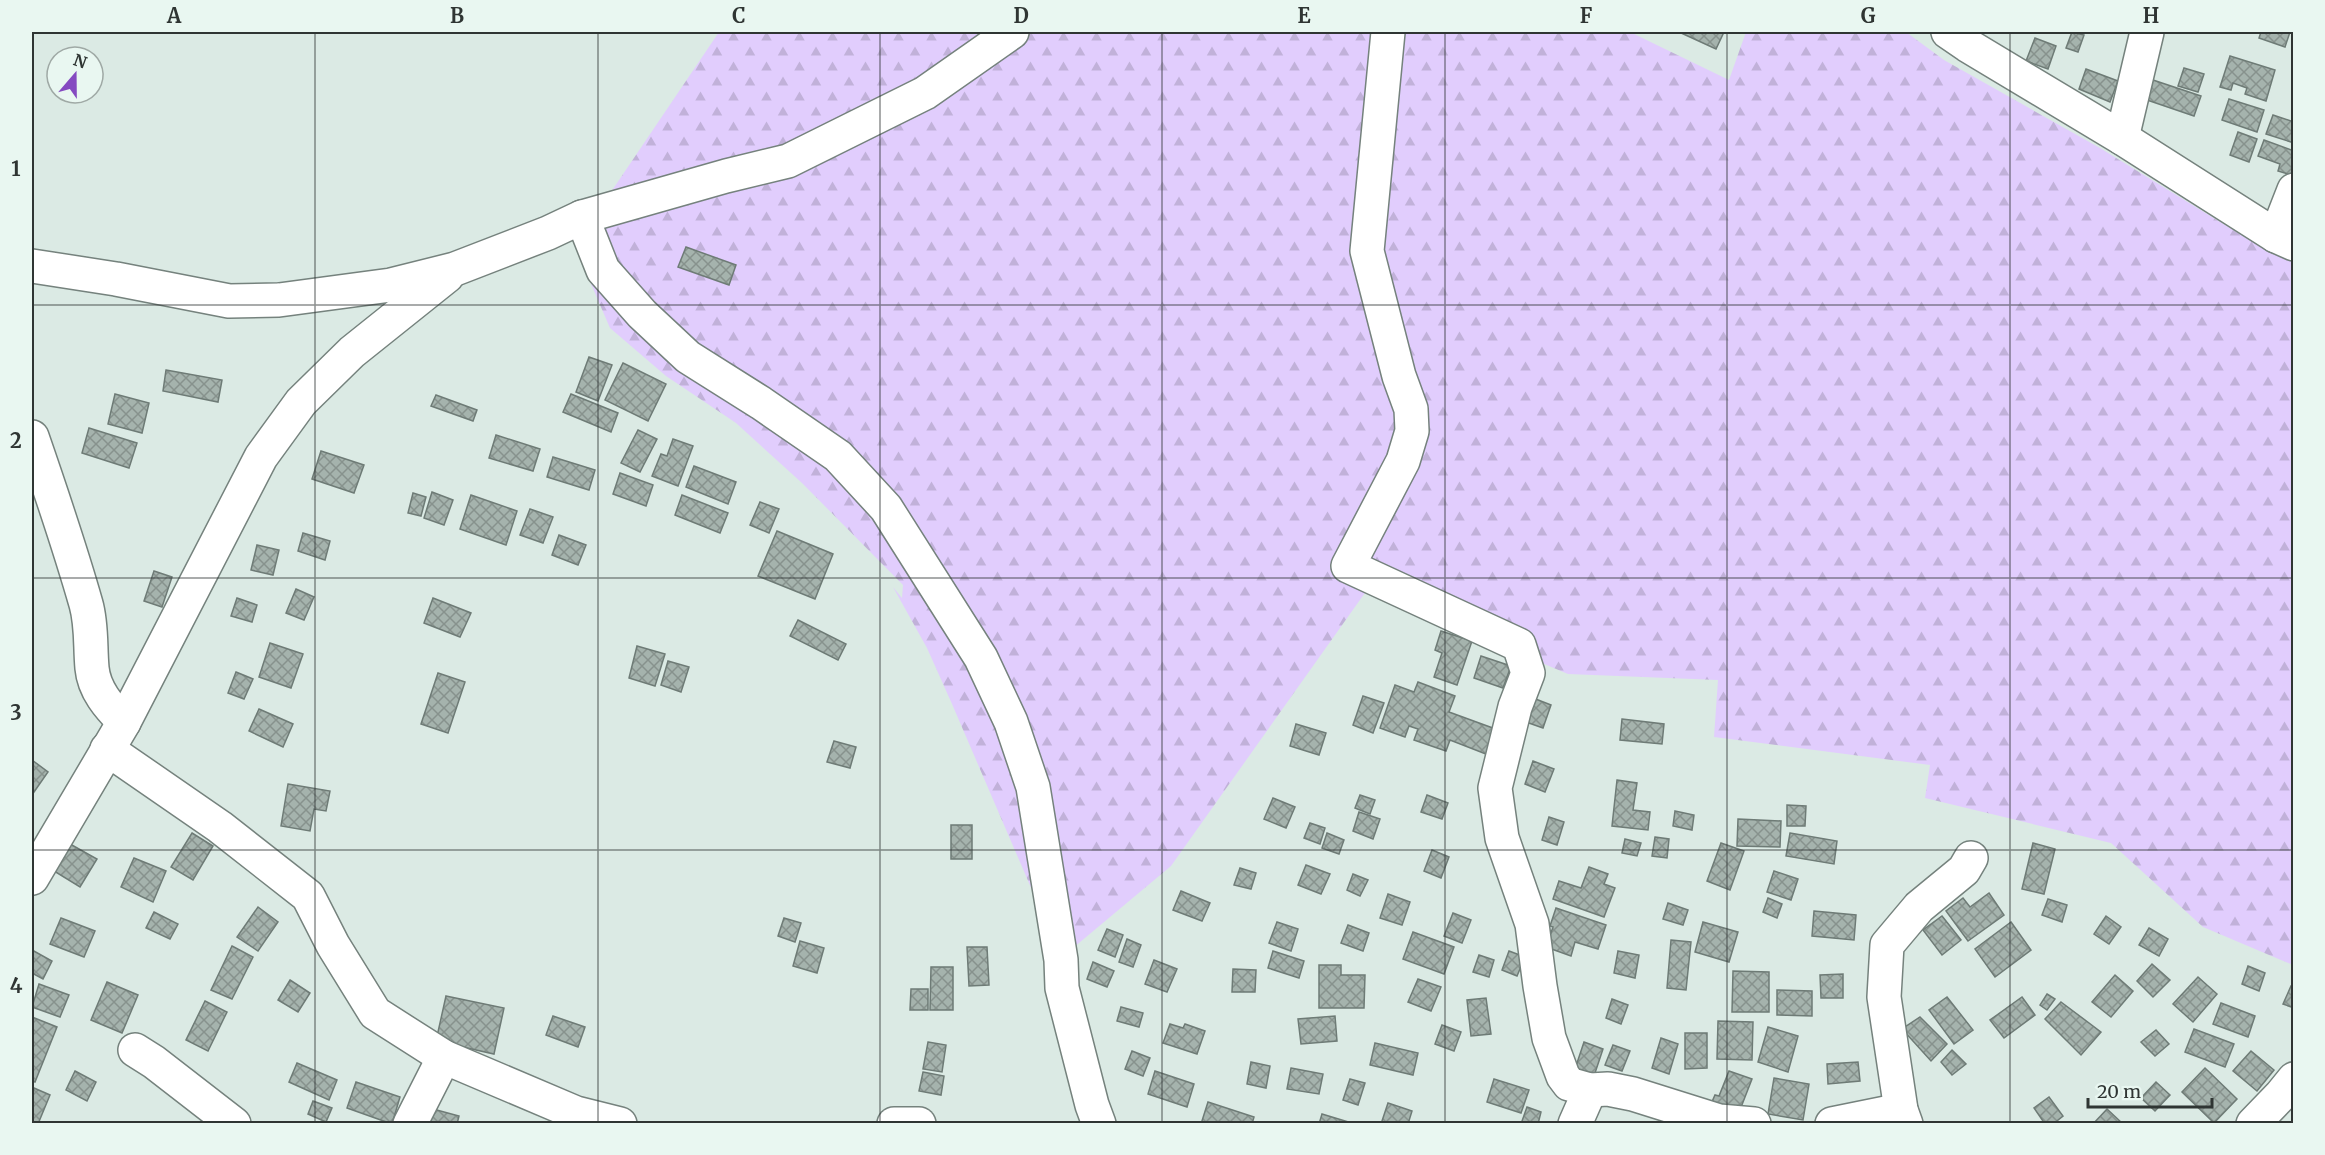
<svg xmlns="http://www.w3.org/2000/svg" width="2325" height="1155" font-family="Merriweather,serif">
	<defs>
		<pattern id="forest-firs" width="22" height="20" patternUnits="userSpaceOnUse" patternTransform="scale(1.5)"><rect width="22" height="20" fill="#e1cdfd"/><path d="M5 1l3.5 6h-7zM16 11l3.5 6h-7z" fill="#c1b1d9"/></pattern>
		<pattern id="building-cross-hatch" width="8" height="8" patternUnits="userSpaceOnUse" patternTransform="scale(1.5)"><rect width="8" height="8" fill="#a5b3ad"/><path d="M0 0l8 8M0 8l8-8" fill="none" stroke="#87928d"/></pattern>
	</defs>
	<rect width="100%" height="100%" fill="#dbeae4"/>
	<path fill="url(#forest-firs)" d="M719 32H1630L1729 80 1746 32H1906L1944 60 2100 148 2272 254 2293 260V965L2203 927 2111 843 1925 798 1930 765 1714 737 1718 680 1568 674 1367 590 1171 866 1067 953 1041 911 952 704 927 648 893 587 902 598 903 585 802 483 736 423 666 376 610 328 585 270 588 226Z"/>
	<g fill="url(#building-cross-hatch)" stroke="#6e7b76" stroke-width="1.5">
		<path d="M1679 32H1724L1716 49Z"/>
		<path d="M2072 32 2084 35 2078 52 2066 48Z"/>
		<path d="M2261 32H2290L2285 47 2259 38Z"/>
		<path d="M2035 38 2056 46 2048 69 2026 61Z"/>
		<path d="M2230 56 2275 70 2266 101 2245 94 2247 88 2233 83 2231 90 2220 87Z"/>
		<path d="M2184 68 2204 74 2198 92 2178 86Z"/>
		<path d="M2086 69 2118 81 2110 102 2079 89Z"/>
		<path d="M2153 80 2201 96 2194 116 2147 100Z"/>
		<path d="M2229 99 2264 110 2257 132 2222 120Z"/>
		<path d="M2273 115 2294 122V143L2266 134Z"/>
		<path d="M2238 132 2257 139 2249 162 2230 155Z"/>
		<path d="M2264 140 2294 151V168L2291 175 2278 171 2280 164 2258 156Z"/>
		<path d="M686 247 736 265 729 285 678 267Z"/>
		<path d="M589 357 612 365 598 401 576 392Z"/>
		<path d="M623 363 666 384 648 421 605 400Z"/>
		<path d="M166 370 222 380 218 402 163 391Z"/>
		<path d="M115 394 149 403 142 433 108 424Z"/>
		<path d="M571 394 618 413 611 432 563 412Z"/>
		<path d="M436 395 477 410 473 421 431 406Z"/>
		<path d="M89 428 137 443 129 468 82 453Z"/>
		<path d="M638 430 657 439 640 472 621 463Z"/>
		<path d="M496 435 540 449 533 471 489 458Z"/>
		<path d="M673 439 693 446 678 486 652 476 661 454 667 456Z"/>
		<path d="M321 451 364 465 354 493 312 479Z"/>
		<path d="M553 457 595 470 589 490 547 477Z"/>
		<path d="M694 466 736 482 728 504 686 487Z"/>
		<path d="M620 473 653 485 646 506 613 494Z"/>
		<path d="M432 492 453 500 444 525 424 518Z"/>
		<path d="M413 493 426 497 421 516 408 513Z"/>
		<path d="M471 495 517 511 506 545 460 529Z"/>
		<path d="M682 495 728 513 720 533 675 515Z"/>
		<path d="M760 502 779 509 769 533 750 525Z"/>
		<path d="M530 509 553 517 543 543 520 535Z"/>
		<path d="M777 531 833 554 815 599 758 576Z"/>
		<path d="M303 533 330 541 325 560 298 551Z"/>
		<path d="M559 535 586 545 578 565 552 555Z"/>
		<path d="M257 545 279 550 273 575 251 570Z"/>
		<path d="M154 571 172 577 162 607 144 601Z"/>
		<path d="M296 589 314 597 304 620 286 613Z"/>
		<path d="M237 598 257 605 252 622 231 616Z"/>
		<path d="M433 598 471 613 460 637 424 623Z"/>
		<path d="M798 620 846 644 838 660 790 636Z"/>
		<path d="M1441 631 1472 641 1457 685 1434 677 1442 653 1435 650Z"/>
		<path d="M270 643 303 654 291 688 259 677Z"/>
		<path d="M637 646 665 654 655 686 629 678Z"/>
		<path d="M1481 656 1511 666 1503 688 1474 678Z"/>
		<path d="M668 661 689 667 681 692 661 685Z"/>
		<path d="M236 672 253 679 244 699 228 693Z"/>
		<path d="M438 673 465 682 448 733 421 724Z"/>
		<path d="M1418 682 1455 696 1449 712 1501 731 1491 756 1450 740 1446 751 1414 740 1418 729 1409 726 1405 737 1380 728 1395 685 1414 692Z"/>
		<path d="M1363 696 1384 703 1373 733 1353 725Z"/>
		<path d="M1533 698 1551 705 1543 728 1526 722Z"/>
		<path d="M259 709 293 724 283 747 249 731Z"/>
		<path d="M1622 719 1664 724 1662 744 1620 740Z"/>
		<path d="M1296 724 1326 733 1319 755 1290 746Z"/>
		<path d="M834 741 856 747 850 768 827 762Z"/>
		<path d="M32 760 48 772 34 792 32 790Z"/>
		<path d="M1533 761 1554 769 1545 792 1525 784Z"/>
		<path d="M1617 780 1637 783 1633 810 1650 812 1648 830 1612 826Z"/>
		<path d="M288 784 330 791 326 811 314 809 310 831 281 826Z"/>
		<path d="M1360 795 1375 800 1370 814 1355 808Z"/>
		<path d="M1427 795 1448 803 1442 819 1421 812Z"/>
		<path d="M1273 798 1295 807 1286 828 1264 819Z"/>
		<path d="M1787 805 1806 806 1805 826H1787Z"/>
		<path d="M1675 811 1694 815 1692 830 1673 826Z"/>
		<path d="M1359 812 1380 819 1373 839 1353 831Z"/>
		<path d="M1549 817 1564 822 1557 845 1542 840Z"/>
		<path d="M1738 819 1781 821 1780 847 1737 846Z"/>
		<path d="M1310 823 1325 828 1320 844 1304 838Z"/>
		<rect x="951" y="825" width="21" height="34"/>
		<path d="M192 833 213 846 193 880 171 867Z"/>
		<path d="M1327 833 1344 840 1339 854 1322 848Z"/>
		<path d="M1790 833 1837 841 1834 864 1786 856Z"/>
		<path d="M1655 837 1669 839 1667 858 1652 856Z"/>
		<path d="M1625 839 1641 843 1637 856 1622 853Z"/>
		<path d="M1721 843 1744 851 1730 890 1707 881Z"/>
		<path d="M2033 843 2055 849 2044 894 2022 889Z"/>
		<path d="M70 844 97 859 80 887 54 871Z"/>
		<path d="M1432 850 1449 857 1441 878 1424 871Z"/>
		<path d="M134 858 166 871 153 902 121 887Z"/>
		<path d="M1306 865 1330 874 1321 894 1298 885Z"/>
		<path d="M1589 867 1608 874 1604 884 1615 888 1604 917 1553 899 1559 881 1581 888Z"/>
		<path d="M1240 868 1256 873 1251 889 1234 885Z"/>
		<path d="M1774 871 1798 879 1791 900 1767 892Z"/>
		<path d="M1353 874 1368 880 1360 896 1347 890Z"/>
		<path d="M1181 891 1210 903 1202 921 1173 910Z"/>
		<path d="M1989 893 2004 915 1968 941 1946 911 1963 898 1970 907Z"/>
		<path d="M1388 894 1410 902 1402 925 1380 918Z"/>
		<path d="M1768 898 1782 904 1777 918 1763 912Z"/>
		<path d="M2048 899 2067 905 2062 922 2042 915Z"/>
		<path d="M1668 903 1688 910 1683 925 1663 919Z"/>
		<path d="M258 907 278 922 258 951 237 937Z"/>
		<path d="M1556 908 1606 925 1598 949 1575 942 1571 956 1546 947 1553 927 1550 926Z"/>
		<path d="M1814 911 1856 915 1854 940 1812 936Z"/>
		<path d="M154 912 178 924 170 939 146 928Z"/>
		<path d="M1453 913 1471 920 1462 943 1444 936Z"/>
		<path d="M1942 916 1961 940 1942 955 1923 930Z"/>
		<path d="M2106 916 2121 927 2109 944 2094 934Z"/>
		<path d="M61 918 95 931 84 957 50 944Z"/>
		<path d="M784 918 801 923 795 942 778 936Z"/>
		<path d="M1277 922 1298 929 1291 951 1269 943Z"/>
		<path d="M1703 922 1738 932 1729 962 1695 952Z"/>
		<path d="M2011 922 2031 950 1995 977 1975 949Z"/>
		<path d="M1348 925 1369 933 1363 951 1341 943Z"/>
		<path d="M2149 928 2168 939 2159 956 2139 945Z"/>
		<path d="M1107 929 1123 935 1115 957 1098 950Z"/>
		<path d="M1413 932 1454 947 1444 974 1403 959Z"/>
		<path d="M1127 939 1141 945 1133 967 1119 962Z"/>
		<path d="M1671 940 1691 942 1686 990 1667 988Z"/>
		<path d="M800 941 824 948 817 973 793 966Z"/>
		<path d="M232 946 253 957 232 999 211 990Z"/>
		<path d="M967 947H987L989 985 969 986Z"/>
		<path d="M32 950 52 961 43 979 32 973Z"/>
		<path d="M1273 951 1304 961 1299 978 1268 968Z"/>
		<path d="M1509 951 1525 957 1517 976 1502 970Z"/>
		<path d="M1618 951 1639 955 1635 978 1614 973Z"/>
		<path d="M1479 955 1494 960 1489 977 1473 972Z"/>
		<path d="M1154 960 1177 969 1167 992 1145 984Z"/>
		<path d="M1093 962 1114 971 1107 987 1087 979Z"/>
		<path d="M2152 964 2170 980 2153 997 2137 981Z"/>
		<path d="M1319 965H1341V975H1365L1364 1008H1319Z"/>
		<path d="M2248 966 2265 973 2259 991 2242 984Z"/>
		<path d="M931 967H953V1010H930Z"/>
		<path d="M1233 969 1256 970 1255 992H1232Z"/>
		<path d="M1733 971 1769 972V1012H1732Z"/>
		<path d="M1843 974V998H1821L1820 975Z"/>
		<path d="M2115 975 2133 991 2111 1017 2092 1002Z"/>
		<path d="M2198 977 2217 994 2193 1022 2173 1004Z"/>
		<path d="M1418 979 1441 987 1431 1011 1408 1002Z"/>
		<path d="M290 980 310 993 298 1012 278 1000Z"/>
		<path d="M107 982 138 995 122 1033 91 1020Z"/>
		<path d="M39 984 69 995 60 1017 32 1007Z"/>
		<path d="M2291 986 2294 987V1008L2283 1004Z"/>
		<path d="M911 989H928V1010H910Z"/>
		<path d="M1777 990 1812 991V1016L1777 1015Z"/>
		<path d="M2047 994 2055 999 2047 1010 2040 1005Z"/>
		<path d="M446 996 504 1008 494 1054 436 1041Z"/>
		<path d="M1947 997 1973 1030 1954 1044 1929 1010Z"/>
		<path d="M2022 997 2035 1015 2004 1038 1990 1020Z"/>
		<path d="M1486 998 1491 1034 1471 1036 1467 1000Z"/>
		<path d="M1612 999 1628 1005 1621 1024 1606 1018Z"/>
		<path d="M205 1001 227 1012 208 1051 186 1040Z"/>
		<path d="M2061 1002 2101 1032 2081 1055 2045 1019Z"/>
		<path d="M2221 1003 2255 1016 2248 1037 2213 1024Z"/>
		<path d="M1121 1007 1143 1013 1139 1027 1117 1021Z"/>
		<path d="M553 1016 585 1027 578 1047 546 1035Z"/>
		<path d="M1335 1016 1337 1041 1301 1044 1298 1019Z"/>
		<path d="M32 1017 57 1027 35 1082 32 1081Z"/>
		<path d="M1920 1017 1947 1044 1931 1061 1902 1029Z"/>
		<path d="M1718 1021 1753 1022 1752 1060 1717 1059Z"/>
		<path d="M1170 1024 1183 1028 1185 1024 1205 1031 1197 1054 1163 1043Z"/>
		<path d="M1442 1025 1461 1032 1454 1051 1435 1044Z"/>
		<path d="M1768 1027 1798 1036 1788 1072 1758 1062Z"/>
		<path d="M2194 1029 2234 1044 2225 1067 2185 1052Z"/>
		<path d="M2156 1030 2169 1044 2155 1056 2141 1042Z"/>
		<path d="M1685 1033H1707V1068L1685 1069Z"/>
		<path d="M1661 1038 1678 1044 1669 1074 1652 1068Z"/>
		<path d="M928 1042 946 1045 942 1072 923 1069Z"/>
		<path d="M1584 1042 1603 1049 1594 1076 1575 1069Z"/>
		<path d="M1375 1043 1418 1053 1413 1075 1370 1065Z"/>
		<path d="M1613 1045 1630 1051 1622 1071 1605 1065Z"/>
		<path d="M1952 1050 1966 1064 1952 1075 1941 1062Z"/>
		<path d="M1132 1051 1150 1058 1143 1076 1125 1069Z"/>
		<path d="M2251 1051 2274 1070 2257 1091 2233 1071Z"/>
		<path d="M1251 1062 1270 1066 1266 1088 1247 1084Z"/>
		<path d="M1858 1062 1860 1081 1828 1084 1827 1064Z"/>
		<path d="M297 1063 337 1080 329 1100 289 1082Z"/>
		<path d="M1291 1068 1323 1074 1319 1094 1287 1089Z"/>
		<path d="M2205 1068 2237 1099 2214 1123 2182 1092Z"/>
		<path d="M75 1071 96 1082 87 1101 66 1090Z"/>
		<path d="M1155 1071 1194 1084 1187 1107 1148 1094Z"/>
		<path d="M1729 1071 1752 1079 1738 1115 1711 1104 1715 1095 1719 1096Z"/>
		<path d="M923 1072 944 1076 941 1095 919 1091Z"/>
		<path d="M1774 1078 1809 1084 1803 1120 1768 1114Z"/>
		<path d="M1350 1079 1365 1083 1358 1105 1343 1100Z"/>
		<path d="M1494 1079 1529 1090 1521 1113 1487 1102Z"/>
		<path d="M356 1082 400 1097 392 1124 347 1108Z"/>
		<path d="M2156 1082 2170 1095 2155 1111 2141 1098Z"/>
		<path d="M34 1088 50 1095 38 1124H32V1094Z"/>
		<path d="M2049 1097 2063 1116 2053 1124H2045L2034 1108Z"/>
		<path d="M313 1101 332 1108 326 1122 308 1114Z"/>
		<path d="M1208 1102 1254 1117 1252 1124H1201Z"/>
		<path d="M1388 1103 1412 1111 1408 1124H1381Z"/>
		<path d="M1527 1107 1541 1112 1538 1124H1521Z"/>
		<path d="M433 1109 459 1116 457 1124H430Z"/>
		<path d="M2107 1109 2122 1123 2093 1124Z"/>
		<path d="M1322 1114 1355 1124H1319Z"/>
	</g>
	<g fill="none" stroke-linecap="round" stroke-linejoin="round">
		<defs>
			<g id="minor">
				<path d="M1388 32 1367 251 1399 376 1411 409 1412 431 1403 461 1348 566 1519 645 1528 673 1515 707 1495 788 1502 838 1532 924 1540 986 1549 1038 1563 1076 1569 1084 1590 1090 1608 1089 1633 1094 1719 1121 1754 1124"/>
				<path d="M1948 32 1967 45 2122 138 2276 236 2294 244"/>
				<path d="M2122 138 2147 32"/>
				<path d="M582 217 603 270 642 314 688 357 761 403 838 456 886 508 981 658 1011 722 1033 787 1061 960 1062 988 1092 1105 1099 1124"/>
				<path d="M2276 236 2294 190"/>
				<path d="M32 266 116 279 229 301 279 300 391 285 455 269 548 233 582 217 726 176 788 161 925 93 1012 32"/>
				<path d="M32 437C51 492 70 548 86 604 92 625 90 646 92 668 94 690 109 707 124 722"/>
				<path d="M107 749 220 827 308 896 333 945 375 1013 444 1057 576 1113 620 1124"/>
				<path d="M32 878 124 722 261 457 301 402 352 352 447 276"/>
				<path d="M135 1050 154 1062 234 1124"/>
				<path d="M410 1124 444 1057"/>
				<path d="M894 1124H919"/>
				<path d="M1575 1124 1590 1090"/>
				<path d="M1832 1124 1901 1110"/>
				<path d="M1906 1124 1901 1110 1884 997 1887 945 1919 907 1964 870 1971 858"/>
				<path d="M2253 1124 2281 1095 2294 1079"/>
			</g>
		</defs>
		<use href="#minor" stroke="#75827d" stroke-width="36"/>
		<use href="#minor" stroke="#fff" stroke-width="33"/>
	</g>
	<path fill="none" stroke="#2f3533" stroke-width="1.5" stroke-opacity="0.55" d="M315 32V1124M598 32V1124M880 32V1124M1162 32V1124M1445 32V1124M1727 32V1124M2010 32V1124M32 305H2294M32 578H2294M32 850H2294"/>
	<rect width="2325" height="1155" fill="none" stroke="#e9f7f1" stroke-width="66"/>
	<g transform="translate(75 75) rotate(20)"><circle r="28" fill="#e9f7f1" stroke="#9fa9a5" stroke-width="1.5"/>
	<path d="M0-4.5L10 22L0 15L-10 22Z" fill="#854ac1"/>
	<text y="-9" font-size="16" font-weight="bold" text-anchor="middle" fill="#2f3533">N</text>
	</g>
	<path d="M2088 1098v9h124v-9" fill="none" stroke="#2f3533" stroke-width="3"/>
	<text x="2097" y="1098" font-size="18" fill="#2f3533" stroke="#e9f7f1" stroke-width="4.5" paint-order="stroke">20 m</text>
	<rect x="33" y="33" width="2259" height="1089" fill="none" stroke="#2f3533" stroke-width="2"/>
	<g font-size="20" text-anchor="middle" font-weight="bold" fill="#2f3533">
		<text x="174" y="23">A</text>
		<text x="457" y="23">B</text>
		<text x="739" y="23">C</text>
		<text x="1021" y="23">D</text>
		<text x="1304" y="23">E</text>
		<text x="1586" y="23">F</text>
		<text x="1868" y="23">G</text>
		<text x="2151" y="23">H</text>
		<text x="16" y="176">1</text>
		<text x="16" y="448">2</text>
		<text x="16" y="720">3</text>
		<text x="16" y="993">4</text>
	</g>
</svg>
